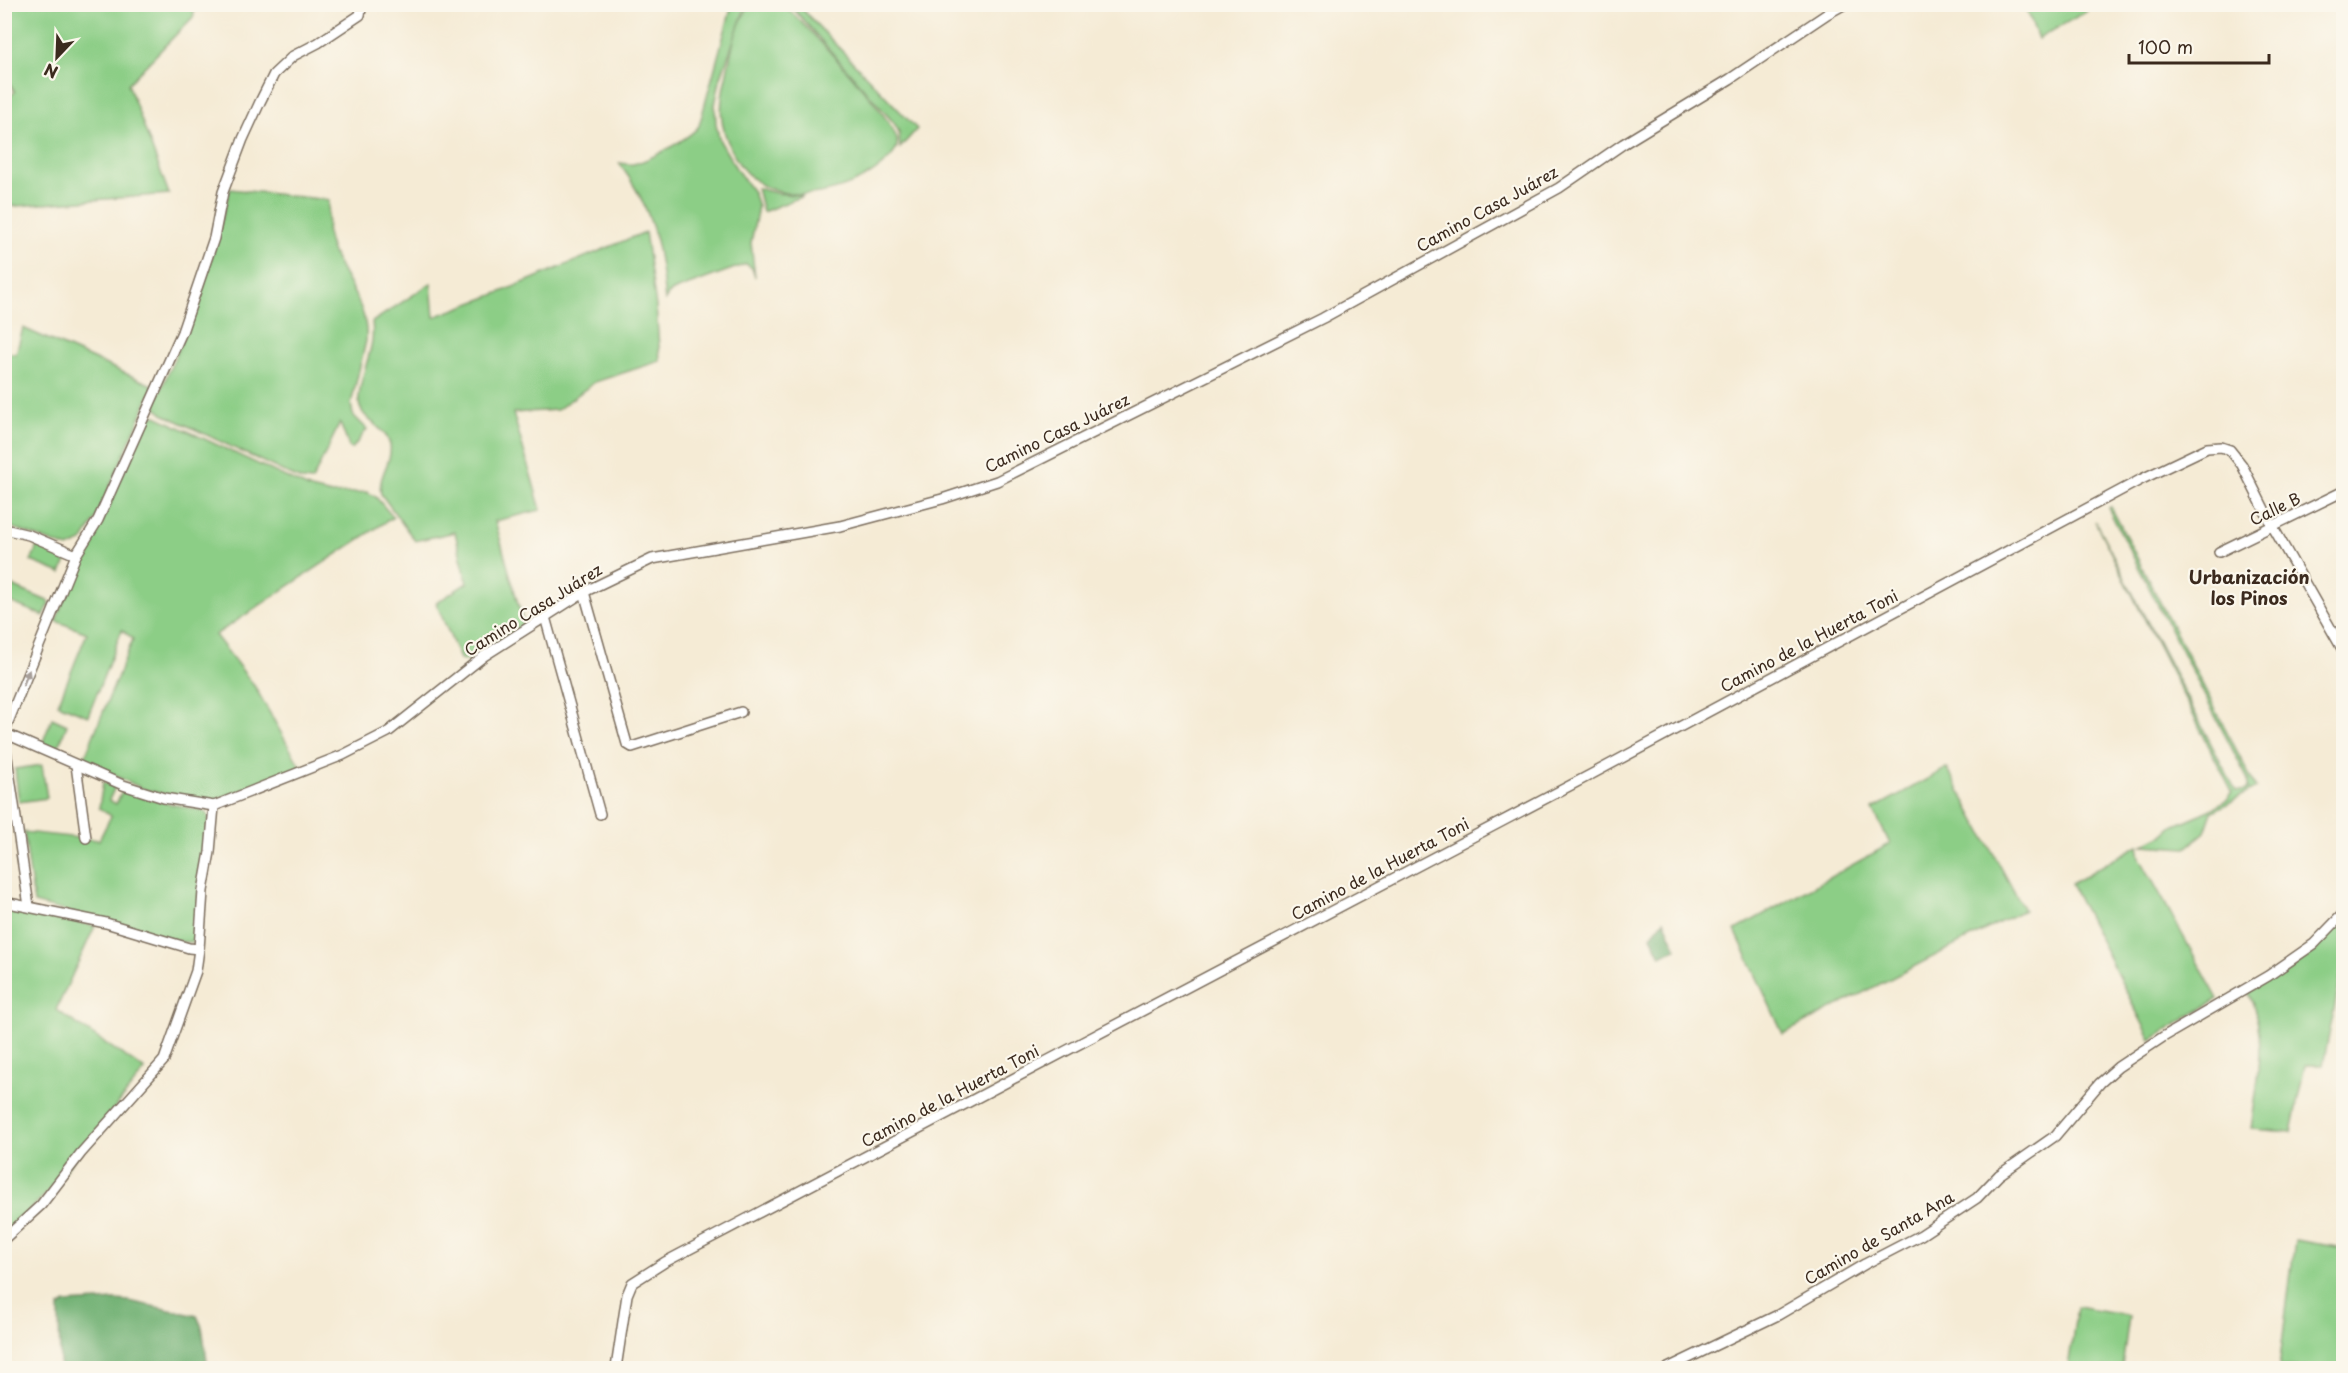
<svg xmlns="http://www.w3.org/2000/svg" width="2348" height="1373" font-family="'Playpen Sans',sans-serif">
	<rect width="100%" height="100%" fill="#fbf7ec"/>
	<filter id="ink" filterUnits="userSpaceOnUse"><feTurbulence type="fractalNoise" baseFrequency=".0167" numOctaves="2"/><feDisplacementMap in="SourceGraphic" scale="12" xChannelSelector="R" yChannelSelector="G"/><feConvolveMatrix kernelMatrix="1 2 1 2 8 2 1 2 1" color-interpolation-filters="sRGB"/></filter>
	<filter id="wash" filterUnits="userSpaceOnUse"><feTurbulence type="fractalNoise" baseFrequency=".008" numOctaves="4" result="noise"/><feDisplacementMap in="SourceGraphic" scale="24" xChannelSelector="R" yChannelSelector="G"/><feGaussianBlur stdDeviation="1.35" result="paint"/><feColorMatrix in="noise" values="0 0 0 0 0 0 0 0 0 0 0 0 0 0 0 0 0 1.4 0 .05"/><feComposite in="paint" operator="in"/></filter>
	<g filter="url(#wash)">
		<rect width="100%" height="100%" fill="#f5ebd5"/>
		<g fill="#8cce86" stroke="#647c52" stroke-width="1.5">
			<path d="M5 4 211 5 193 11 194 16 128 84 169 194 5 207V99L15 92 5 75Z"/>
			<path d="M732 5H746L720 80 715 105 716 125 720 141 737 170 753 192 758 206 751 243 755 277 752 268 746 264 675 290 668 294 665 302C660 246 653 208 619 163 623 163 629 165 633 164 648 161 690 138 699 126Z"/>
			<path d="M751 5H784C805 25 894 117 897 140 899 150 891 157 885 163 855 189 804 204 766 187 750 179 739 167 732 151 719 126 719 104 726 77 731 54 735 22 751 5Z"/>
			<path d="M790 5H798L917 129 900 148 899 132 894 123Z"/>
			<path d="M2025 5H2085L2087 11 2038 39Z"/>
			<path d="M757 188 776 193 803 196 763 212Z"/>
			<path d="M230 189 329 200C329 211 326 226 328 237 336 274 370 302 366 341L351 404 353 415 367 429 352 449 349 447 340 423 312 481 301 480 163 414 157 409 155 404 201 295Z"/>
			<path d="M645 232 656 306 660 361 595 382 557 410 513 413 541 510 495 521 524 625 468 661 460 659 436 603 467 583 455 532 415 541 381 494C377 476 393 462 390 445 385 423 356 421 359 396 361 371 376 348 372 322L431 283 434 317 501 292Z"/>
			<path d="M23 328 154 386 94 522 82 542 68 548 5 525 4 352 16 354Z"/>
			<path d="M149 416H156L311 489 332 494 367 492 376 497 393 517 215 635 255 687 301 768 217 800 198 801 146 790 83 761 133 639 122 630 88 716 58 704 87 633 56 621 81 554H83L92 540Z"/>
			<path d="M2111 507 2256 788 2212 812 2205 832 2186 848 2143 845 2163 835 2173 826 2212 809 2229 798 2232 792 2095 521 2233 786 2236 791H2245L2248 788V780L2108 508Z"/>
			<path d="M38 544 68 556 61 573 31 561Z"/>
			<path d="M5 583 50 602 44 616 5 600Z"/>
			<path d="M52 718 67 725 57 750 42 744Z"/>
			<path d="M42 765 47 798 19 802 15 769Z"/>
			<path d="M1947 768 2024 910 1783 1034 1735 930 1890 844 1873 809Z"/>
			<path d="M103 782 115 787 109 800 116 804 123 789 148 799 200 810 206 812 209 818 196 936 192 942H183L34 903 24 832 99 840 111 816 99 808Z"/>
			<path d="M2138 845 2140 858 2218 999 2151 1040 2071 884Z"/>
			<path d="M5 910 36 914 95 926 56 1010 145 1070 48 1192 5 1234Z"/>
			<path d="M2343 917V965L2323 1065H2305L2291 1132 2251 1129C2257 1083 2269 1036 2248 993L2309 952Z"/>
			<path d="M2295 1240 2343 1248V1368H2279Z"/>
			<path d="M2077 1307 2129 1316 2122 1368H2068Z"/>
		</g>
		<g fill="#71b173" stroke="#566e48" stroke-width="1.5">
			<path d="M1664 920 1676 948 1661 956 1651 936Z"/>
			<path d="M115 1300 129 1301 197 1316 202 1327 208 1368H60L59 1307 66 1303Z"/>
		</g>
	</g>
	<g filter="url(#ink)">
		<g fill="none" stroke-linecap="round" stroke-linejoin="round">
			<defs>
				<g id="minor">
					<path d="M4 529 29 535 76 555"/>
					<path d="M2219 552 2344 491"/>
					<path d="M584 592 627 744 632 747 741 712"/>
					<path d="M545 617 600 814"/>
					<path d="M4 732 76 555 98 520 182 332 214 238 223 192 243 139 260 102 274 74 293 56 318 43 360 15 362 4"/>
					<path d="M4 733 123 785 164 798 214 806"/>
					<path d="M4 737 29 906"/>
					<path d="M76 765 86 838"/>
					<path d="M4 902 106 923 189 948 199 949 203 891 210 852 214 806 343 755 388 732 484 656 584 592 652 559 840 526 942 499 997 481 1323 318 1559 188 1623 144 1730 79 1827 14 1845 4"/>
					<path d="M4 1239 41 1205 81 1153 164 1060 196 971 199 949"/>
					<path d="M616 1368 627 1295 632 1283 665 1262 1592 774 2142 479 2207 448 2221 447 2230 450 2242 465 2273 527 2344 652"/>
					<path d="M1668 1368 1778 1315 1865 1264 1921 1235 1977 1198 1999 1175 2055 1136 2100 1083 2118 1067 2163 1037 2268 976 2314 944 2344 913"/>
				</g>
			</defs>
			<use href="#minor" stroke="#7c6e5e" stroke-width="12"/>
			<use href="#minor" stroke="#fff" stroke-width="9"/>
		</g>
		<defs><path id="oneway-solid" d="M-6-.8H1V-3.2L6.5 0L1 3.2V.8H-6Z" transform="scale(1.5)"/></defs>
		<use fill="#a79f9a" href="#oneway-solid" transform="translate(26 678) rotate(-68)"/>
	</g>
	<g text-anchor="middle" stroke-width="4.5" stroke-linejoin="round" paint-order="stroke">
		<g font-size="16" fill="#3b2a1e" stroke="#fbf7ec">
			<text transform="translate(1487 209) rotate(-29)" y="6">Camino Casa Juárez</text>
			<text transform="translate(1057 433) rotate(-26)" y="6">Camino Casa Juárez</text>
			<text transform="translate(2275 509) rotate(-26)" y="6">Calle B</text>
			<text transform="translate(533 610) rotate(-32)" y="6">Camino Casa Juárez</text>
			<text transform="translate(1809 641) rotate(-28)" y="6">Camino de la Huerta Toni</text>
			<text transform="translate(1380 869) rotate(-28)" y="6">Camino de la Huerta Toni</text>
			<text transform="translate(950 1096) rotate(-28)" y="6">Camino de la Huerta Toni</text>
			<text transform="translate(1879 1238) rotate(-30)" y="6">Camino de Santa Ana</text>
		</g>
		<g font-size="18" font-weight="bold" fill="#3b2a1e" stroke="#fbf7ec">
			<text x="2249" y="584">Urbanización<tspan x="2249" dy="21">los Pinos</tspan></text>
		</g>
	</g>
	<rect width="2348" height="1373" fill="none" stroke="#fbf7ec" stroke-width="24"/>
	<g transform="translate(57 57) rotate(203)" stroke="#fbf7ec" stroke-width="4.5" paint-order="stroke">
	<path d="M0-4.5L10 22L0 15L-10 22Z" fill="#3b2a1e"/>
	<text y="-9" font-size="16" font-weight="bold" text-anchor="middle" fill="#3b2a1e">N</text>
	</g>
	<path d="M2129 54v9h140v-9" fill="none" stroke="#3b2a1e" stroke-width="3"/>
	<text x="2138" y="54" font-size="18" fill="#3b2a1e" stroke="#fbf7ec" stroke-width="4.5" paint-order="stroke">100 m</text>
</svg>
